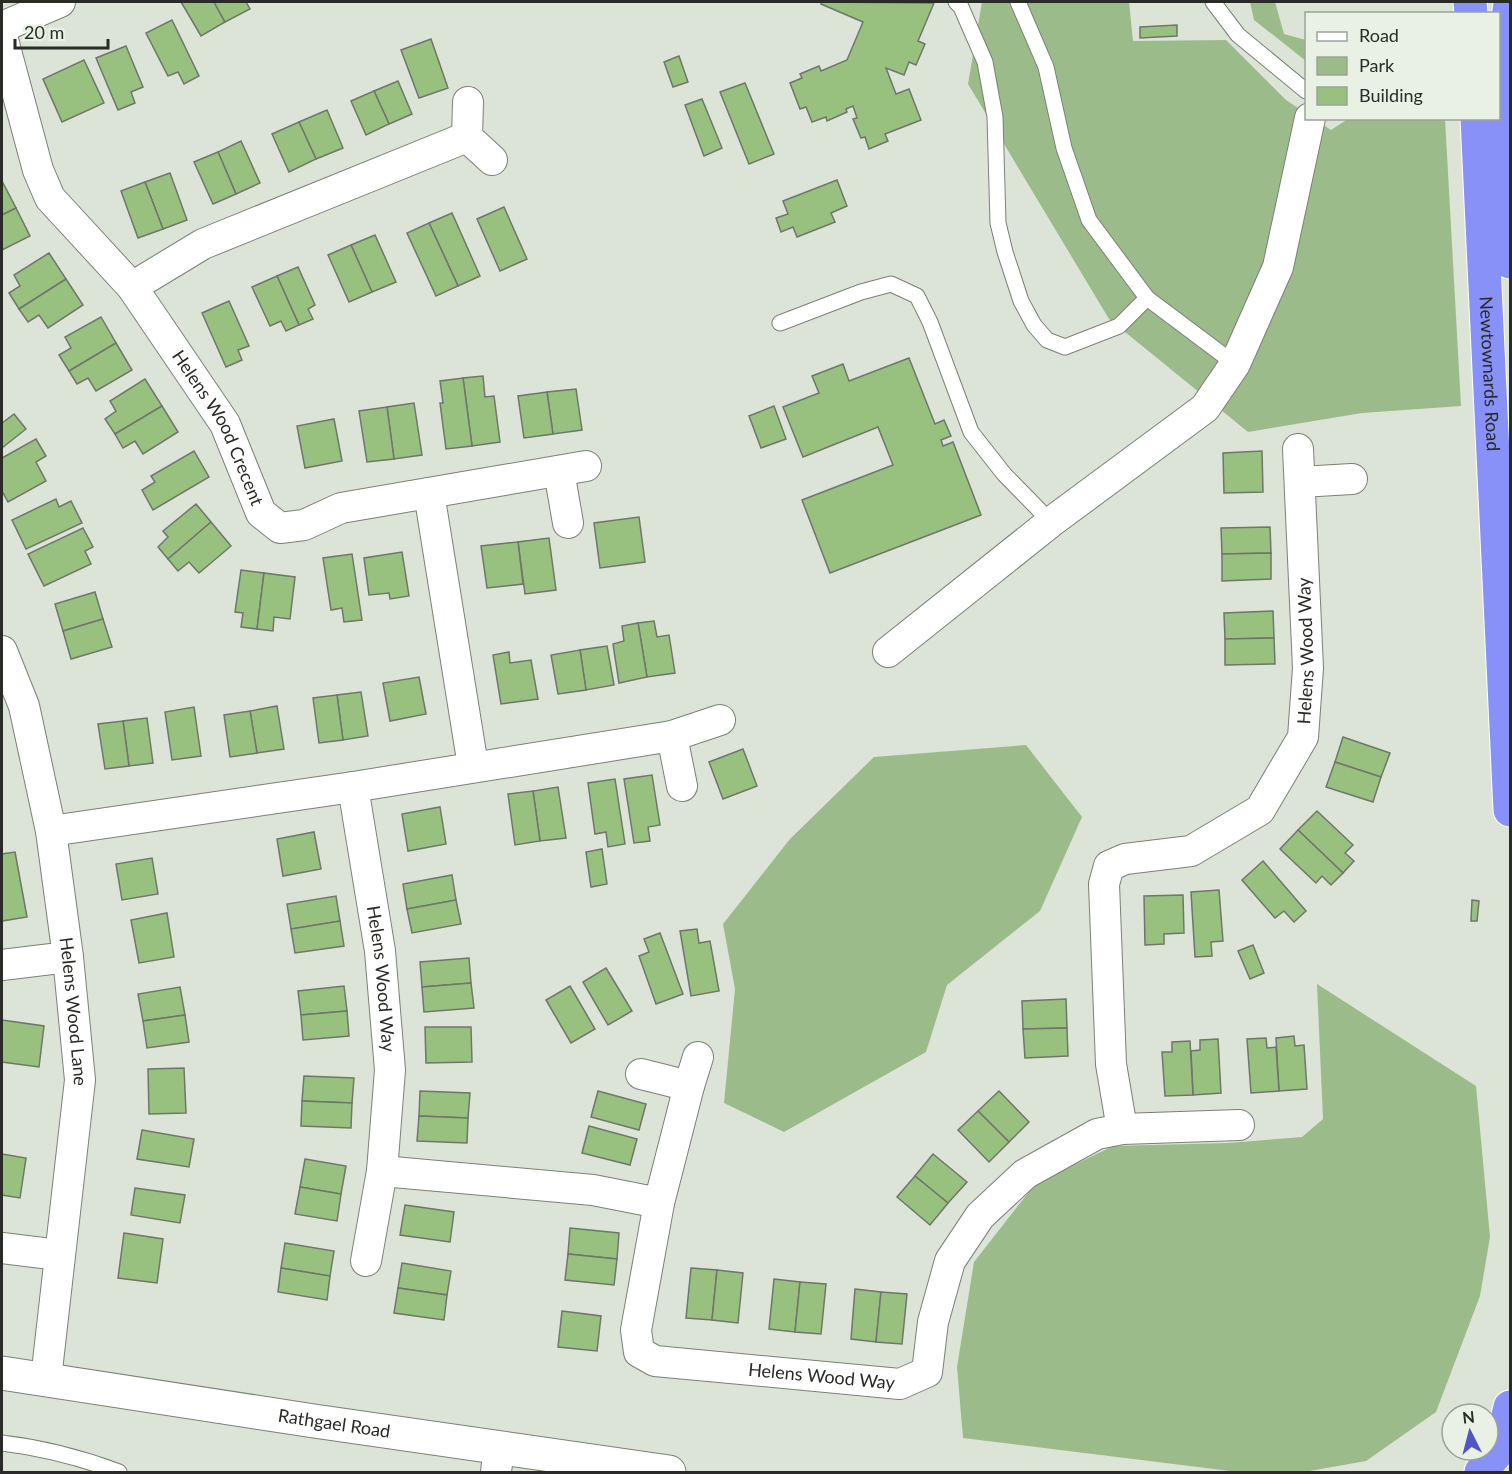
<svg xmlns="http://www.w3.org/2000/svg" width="1512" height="1474" font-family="Lato,sans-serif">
	<rect width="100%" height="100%" fill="#dce4d7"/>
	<g fill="#9cbb8a">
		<path d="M982 2H1129L1133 41 1226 40 1286 100 1331 130 1348 119H1445L1461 406 1362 413 1248 432 1109 319 968 84Z"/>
		<path d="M1250 2H1275L1284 34 1306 40V61L1254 20Z"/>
		<path d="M1026 745 1082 817 1040 911 947 985 926 1052 784 1132 724 1103 735 989 723 924 790 839 874 757Z"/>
		<path d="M1317 984 1476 1086 1490 1237 1480 1296 1436 1412 1366 1461 1304 1472H1238L963 1438 957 1367 974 1262 1035 1184 1113 1146 1228 1143 1302 1137 1323 1119Z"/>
	</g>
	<g fill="#98c17f" stroke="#6f766b" stroke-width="1.5">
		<path d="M181 2H214L225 22 201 36Z"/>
		<path d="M214 2H246L250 9 225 22Z"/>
		<path d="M822 2 934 3 918 41 925 44 916 65 909 62 904 75 886 68 896 94 909 89 921 120 885 134 888 141 869 149 865 137 861 138 853 119 857 118 853 106 846 109 847 112 827 121 826 117 812 122 806 107 800 109 790 83 802 78 800 74 819 66 821 71 847 60 863 22 821 4Z"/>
		<path d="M172 20 199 76 184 84 178 72 168 76 146 33Z"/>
		<path d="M1177 25V36L1140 38V27Z"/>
		<path d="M431 39 448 88 419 98 401 50Z"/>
		<path d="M126 46 143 87 131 92 135 103 118 110 96 58Z"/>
		<path d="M679 56 688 82 673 87 664 62Z"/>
		<path d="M84 60 104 103 62 122 43 79Z"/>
		<path d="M398 81 412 114 389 124 374 91Z"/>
		<path d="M745 83 774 154 749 164 720 92Z"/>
		<path d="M374 91 389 124 366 135 351 101Z"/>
		<path d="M702 99 722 148 704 156 685 105Z"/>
		<path d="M327 110 343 148 316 159 299 122Z"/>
		<path d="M299 122 316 159 289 172 272 134Z"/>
		<path d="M241 141 260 183 236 194 218 152Z"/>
		<path d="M218 152 236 194 213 204 194 162Z"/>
		<path d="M170 173 187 220 163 229 145 182Z"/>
		<path d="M837 180 847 206 831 213 835 222 797 237 793 227 781 232 776 218 788 214 783 201Z"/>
		<path d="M2 181 16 208 2 215Z"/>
		<path d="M145 182 163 229 138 238 121 191Z"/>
		<path d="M504 207 527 259 500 271 477 219Z"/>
		<path d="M16 208 30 236 2 250V215Z"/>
		<path d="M452 213 480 276 458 286 429 223Z"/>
		<path d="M429 223 458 286 436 296 407 233Z"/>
		<path d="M375 235 396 282 372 292 351 245Z"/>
		<path d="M351 245 372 292 349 302 328 255Z"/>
		<path d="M49 253 66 279 19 309 9 293 20 286 14 275Z"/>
		<path d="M298 267 315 305 308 309 313 319 299 325 277 276Z"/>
		<path d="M277 276 299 325 286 331 281 321 270 326 252 287Z"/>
		<path d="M66 279 83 305 48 328 39 315 28 322 19 309Z"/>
		<path d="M229 301 249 346 238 350 242 360 226 367 202 313Z"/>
		<path d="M101 317 116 343 69 371 59 355 71 348 65 337Z"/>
		<path d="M116 343 132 370 96 391 88 378 77 384 69 371Z"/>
		<path d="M909 358 935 424 944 420 951 436 941 440 943 446 953 442 981 515 830 573 802 500 893 465 878 427 803 457 783 407 819 393 812 376 843 364 849 381Z"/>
		<path d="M483 376 485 397 494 396 500 442 472 446 463 378Z"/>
		<path d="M463 378 472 446 446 449 440 403H443L440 381Z"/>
		<path d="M145 379 162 406 115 434 105 419 116 411 110 401Z"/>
		<path d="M576 389 582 430 553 434 547 392Z"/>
		<path d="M547 392 553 434 524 438 518 396Z"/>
		<path d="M414 403 422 455 394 459 387 407Z"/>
		<path d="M162 406 178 432 143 454 135 441 123 448 115 434Z"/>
		<path d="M774 406 786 439 761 448 749 416Z"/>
		<path d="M387 407 394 459 367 462 359 411Z"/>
		<path d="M14 414 26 429 2 448V423Z"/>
		<path d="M334 419 342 461 305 468 297 426Z"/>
		<path d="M36 439 46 456 36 462 46 481 8 502 2 491V458Z"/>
		<path d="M194 451 209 477 153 510 142 490 155 482 151 476Z"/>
		<path d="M1262 451 1263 492 1224 493 1223 453Z"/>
		<path d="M56 499 59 507 71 501 82 523 26 549 12 520Z"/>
		<path d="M196 504 211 522 168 559 158 547 168 537 163 531Z"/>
		<path d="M639 517 645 562 600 568 594 523Z"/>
		<path d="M211 522 231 546 199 573 189 562 178 571 168 559Z"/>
		<path d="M1270 527 1271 553 1222 554 1221 528Z"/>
		<path d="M83 528 93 547 85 551 91 564 44 586 28 554Z"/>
		<path d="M549 538 556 590 525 594 518 542Z"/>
		<path d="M518 542 523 584 487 588 481 546Z"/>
		<path d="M402 552 409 596 390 599 389 593 369 595 364 558Z"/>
		<path d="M1271 553V579L1222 581V554Z"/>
		<path d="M352 554 362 620 344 622 342 608 331 610 323 558Z"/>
		<path d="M241 570 264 573 257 629 241 627 243 613 235 612Z"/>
		<path d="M264 573 295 577 290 619 274 617 273 631 257 629Z"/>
		<path d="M95 592 103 619 63 631 55 604Z"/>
		<path d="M1273 611 1274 638 1225 639 1224 613Z"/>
		<path d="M103 619 112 647 71 659 63 631Z"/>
		<path d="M654 621 657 637 669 635 675 673 647 677 638 623Z"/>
		<path d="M638 623 647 677 619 683 613 644 624 641 622 626Z"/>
		<path d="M1274 638 1275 664 1225 665V639Z"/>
		<path d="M607 646 614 685 586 690 580 650Z"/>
		<path d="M580 650 586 690 558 694 551 655Z"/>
		<path d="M509 652 510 663 531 660 538 699 501 704 493 655Z"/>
		<path d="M419 677 426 714 390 721 383 683Z"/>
		<path d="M361 692 368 736 343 740 337 695Z"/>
		<path d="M337 695 343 740 319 743 313 698Z"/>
		<path d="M277 706 284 749 257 753 250 711Z"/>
		<path d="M194 707 201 756 172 760 165 712Z"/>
		<path d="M250 711 257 753 230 757 224 715Z"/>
		<path d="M147 718 153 763 129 766 123 721Z"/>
		<path d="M123 721 129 766 105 769 98 724Z"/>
		<path d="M1343 737 1390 753 1381 777 1335 762Z"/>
		<path d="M743 749 757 786 723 799 709 762Z"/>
		<path d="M1335 762 1381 777 1373 802 1326 787Z"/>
		<path d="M652 775 660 825 648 827 650 841 634 843 624 779Z"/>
		<path d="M615 779 625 844 608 847 606 832 595 834 588 783Z"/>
		<path d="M558 787 566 838 540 841 533 791Z"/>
		<path d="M533 791 540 841 515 845 508 794Z"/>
		<path d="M440 807 446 844 408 851 402 814Z"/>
		<path d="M1317 811 1353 845 1345 853 1354 861 1343 873 1298 830Z"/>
		<path d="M1298 830 1343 873 1331 885 1322 876 1316 883 1280 849Z"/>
		<path d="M314 832 321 869 283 876 277 839Z"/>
		<path d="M602 849 607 884 591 887 586 852Z"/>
		<path d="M15 852 27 917 2 921V854Z"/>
		<path d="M152 858 158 894 122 900 116 864Z"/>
		<path d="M1263 861 1306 911 1294 922 1284 911 1275 918 1242 880Z"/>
		<path d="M452 875 456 900 407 909 403 884Z"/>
		<path d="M1219 890 1223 941 1211 942 1212 956 1195 957 1191 892Z"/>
		<path d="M1183 895 1184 933 1164 934V944L1145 945 1144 896Z"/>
		<path d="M336 896 340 921 291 929 287 904Z"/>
		<path d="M456 900 461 924 412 933 407 909Z"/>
		<path d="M1472 900 1479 901 1477 921H1471Z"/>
		<path d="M167 913 174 957 139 963 131 920Z"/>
		<path d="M340 921 344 946 295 953 291 929Z"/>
		<path d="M697 929 699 943 710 941 719 991 691 996 680 931Z"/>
		<path d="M660 933 683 994 656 1004 639 956 649 952 644 939Z"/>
		<path d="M1253 945 1264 973 1250 979 1238 951Z"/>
		<path d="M469 958 471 983 422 987 420 962Z"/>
		<path d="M606 968 632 1011 608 1025 583 982Z"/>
		<path d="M471 983 474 1008 424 1012 422 987Z"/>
		<path d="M344 986 347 1011 301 1015 298 991Z"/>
		<path d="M570 986 595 1029 571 1043 546 1000Z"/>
		<path d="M180 987 185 1015 143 1021 138 994Z"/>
		<path d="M1066 999 1067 1028 1023 1029 1022 1001Z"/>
		<path d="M347 1011 349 1036 303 1040 301 1015Z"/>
		<path d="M185 1015 189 1042 147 1048 143 1021Z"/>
		<path d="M2 1020 44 1026 39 1067 2 1062Z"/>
		<path d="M425 1027H471L472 1062 426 1063Z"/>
		<path d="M1067 1028 1068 1056 1025 1058 1023 1029Z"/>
		<path d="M1294 1036 1295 1046 1304 1045 1307 1089 1279 1091 1276 1038Z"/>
		<path d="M1266 1038 1267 1048 1276 1047 1279 1091 1251 1093 1247 1039Z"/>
		<path d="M1218 1039 1221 1093 1193 1095 1191 1051 1200 1050V1040Z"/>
		<path d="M1190 1041 1193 1095 1165 1096 1162 1052H1172V1042Z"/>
		<path d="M184 1068 186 1113 149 1114 148 1069Z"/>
		<path d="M304 1076 354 1078 352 1103 302 1101Z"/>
		<path d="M420 1091 470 1093 468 1118 419 1116Z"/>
		<path d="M598 1091 646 1104 639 1130 591 1117Z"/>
		<path d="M999 1091 1029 1122 1009 1142 978 1111Z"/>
		<path d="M302 1101 352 1103 351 1128 301 1126Z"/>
		<path d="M978 1111 1009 1142 989 1162 958 1130Z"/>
		<path d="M419 1116 468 1118 467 1143 417 1141Z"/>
		<path d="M589 1126 637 1139 630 1165 582 1153Z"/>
		<path d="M142 1130 194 1139 189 1167 137 1159Z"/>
		<path d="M2 1154 26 1158 20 1198 2 1195Z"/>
		<path d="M933 1154 967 1182 948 1203 915 1176Z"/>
		<path d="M305 1159 346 1166 341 1194 300 1187Z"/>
		<path d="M915 1176 948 1203 930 1225 897 1197Z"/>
		<path d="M300 1187 341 1194 337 1221 295 1214Z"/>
		<path d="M135 1188 185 1195 180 1223 131 1215Z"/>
		<path d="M405 1205 454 1212 450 1242 400 1235Z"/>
		<path d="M570 1228 619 1233 617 1259 568 1254Z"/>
		<path d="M124 1233 163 1239 157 1283 118 1278Z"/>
		<path d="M285 1243 334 1251 330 1276 281 1268Z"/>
		<path d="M568 1254 617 1259 614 1285 565 1280Z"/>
		<path d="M402 1263 451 1271 447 1295 398 1288Z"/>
		<path d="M281 1268 330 1276 327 1300 278 1292Z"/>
		<path d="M691 1268 717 1270 712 1320 686 1318Z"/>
		<path d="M717 1270 743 1273 738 1323 712 1320Z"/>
		<path d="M774 1279 800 1282 795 1332 769 1329Z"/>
		<path d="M800 1282 826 1284 821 1334 795 1332Z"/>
		<path d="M398 1288 447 1295 444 1320 394 1313Z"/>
		<path d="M855 1289 881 1292 876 1342 851 1339Z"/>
		<path d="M881 1292 907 1294 902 1344 876 1342Z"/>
		<path d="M562 1311 601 1316 597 1351 558 1347Z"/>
	</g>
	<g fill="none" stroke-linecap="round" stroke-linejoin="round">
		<defs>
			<g id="lane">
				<path d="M956 2 961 7 985 62 995 117 998 223 1005 252 1021 301 1034 325 1047 340 1065 347 1119 326 1147 298"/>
				<path d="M1018 2 1046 67 1064 148 1089 220 1147 298 1235 364"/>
				<path d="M1213 2 1238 35 1306 91"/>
				<path d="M780 323 861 292 891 284 917 296 930 322 971 432 1004 474 1051 522"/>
				<path d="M2 1443C44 1448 79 1457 119 1472"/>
			</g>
			<g id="street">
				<path d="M2 27 60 2"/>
				<path id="s1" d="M2 36 38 170 50 198 132 287 225 424 261 513 280 528 304 525 341 508 586 466"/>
				<path d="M468 102 467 137 492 160"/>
				<path d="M132 287 203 244 467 137"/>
				<path d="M559 471 568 523"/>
				<path d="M1300 482 1352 479"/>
				<path d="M429 493 473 766"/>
				<path id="s2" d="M2 651 24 706 51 831 68 957 80 1080 46 1379"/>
				<path d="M888 652 1051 522 1205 408 1235 364 1278 267 1310 118"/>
				<path d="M672 736 682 786"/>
				<path id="s3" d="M353 787 380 951 390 1070 382 1171 366 1261"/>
				<path d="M51 831 353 787 672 736 720 720"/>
				<path d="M2 965 68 957"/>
				<path id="s4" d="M698 1057 689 1086 659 1203 636 1330 639 1352 655 1361 900 1384 927 1372 933 1322 950 1261 980 1216 1025 1174 1097 1134 1122 1129 1239 1125"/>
				<path d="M641 1074 689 1086"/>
				<path id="s5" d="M1122 1129 1111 1064 1104 884 1109 866 1125 859 1191 851 1260 810 1303 737 1308 668 1298 449"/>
				<path d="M382 1171 593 1190 659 1203"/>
				<path d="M2 1248 59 1255"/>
				<path d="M496 1472 499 1447"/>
			</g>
			<g id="secondary">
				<path id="s6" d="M2 1373 314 1421 669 1472"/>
			</g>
			<g id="highway">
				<path d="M1470 2 1471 14"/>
				<path d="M1510 4C1497 84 1507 180 1510 262"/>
				<path id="s7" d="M1477 118 1510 810"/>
				<path d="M1500 1449 1510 1407"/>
				<path d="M1481 1472 1500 1449 1510 1442"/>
			</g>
		</defs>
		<use href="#lane" stroke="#7a8176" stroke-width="17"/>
		<use href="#street" stroke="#7a8176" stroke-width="32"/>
		<use href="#secondary" stroke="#7a8176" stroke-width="35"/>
		<use href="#highway" stroke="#fff" stroke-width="35"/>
		<use href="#lane" stroke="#fff" stroke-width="15"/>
		<use href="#street" stroke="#fff" stroke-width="30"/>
		<use href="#secondary" stroke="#fff" stroke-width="33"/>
		<use href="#highway" stroke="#8891f7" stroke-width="33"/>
	</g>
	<g text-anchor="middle" stroke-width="6" stroke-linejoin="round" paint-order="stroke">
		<g font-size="18" fill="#282b26" stroke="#e9f1e5">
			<text dy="6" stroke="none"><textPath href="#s7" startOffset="256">Newtownards Road</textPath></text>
			<text dy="6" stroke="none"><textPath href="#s1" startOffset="456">Helens Wood Crecent</textPath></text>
			<text dy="6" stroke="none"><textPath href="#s5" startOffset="600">Helens Wood Way</textPath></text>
			<text dy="6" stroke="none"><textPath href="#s3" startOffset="194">Helens Wood Way</textPath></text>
			<text dy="6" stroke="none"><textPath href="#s2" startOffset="369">Helens Wood Lane</textPath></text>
			<text dy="6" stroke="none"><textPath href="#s4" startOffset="488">Helens Wood Way</textPath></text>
			<text dy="6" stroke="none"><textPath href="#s6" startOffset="336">Rathgael Road</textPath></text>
		</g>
	</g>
	<rect width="1512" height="1474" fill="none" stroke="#282b26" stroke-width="6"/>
	<rect x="1305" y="12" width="195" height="108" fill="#e9f1e5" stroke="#9ca299" stroke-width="1.5"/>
	<rect x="1317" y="32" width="30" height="9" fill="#ffffff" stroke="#9ca299" stroke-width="1.5"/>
	<text x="1359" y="42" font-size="18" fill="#282b26">Road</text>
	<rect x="1317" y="57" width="30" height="18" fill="#9cbb8a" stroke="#9ca299" stroke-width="1.5"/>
	<text x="1359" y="72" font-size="18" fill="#282b26">Park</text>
	<rect x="1317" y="87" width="30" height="18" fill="#98c17f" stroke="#9ca299" stroke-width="1.5"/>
	<text x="1359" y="102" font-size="18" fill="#282b26">Building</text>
	<g transform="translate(1470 1432) rotate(354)"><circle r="28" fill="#e9f1e5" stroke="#9ca299" stroke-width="1.5"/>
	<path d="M0-4.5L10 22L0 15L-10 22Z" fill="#5353ca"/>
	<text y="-9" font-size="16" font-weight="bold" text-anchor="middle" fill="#282b26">N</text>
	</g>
	<path d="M15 39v9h93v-9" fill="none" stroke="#282b26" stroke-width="3"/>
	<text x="24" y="39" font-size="18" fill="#282b26" stroke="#e9f1e5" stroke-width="4.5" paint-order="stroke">20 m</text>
</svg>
